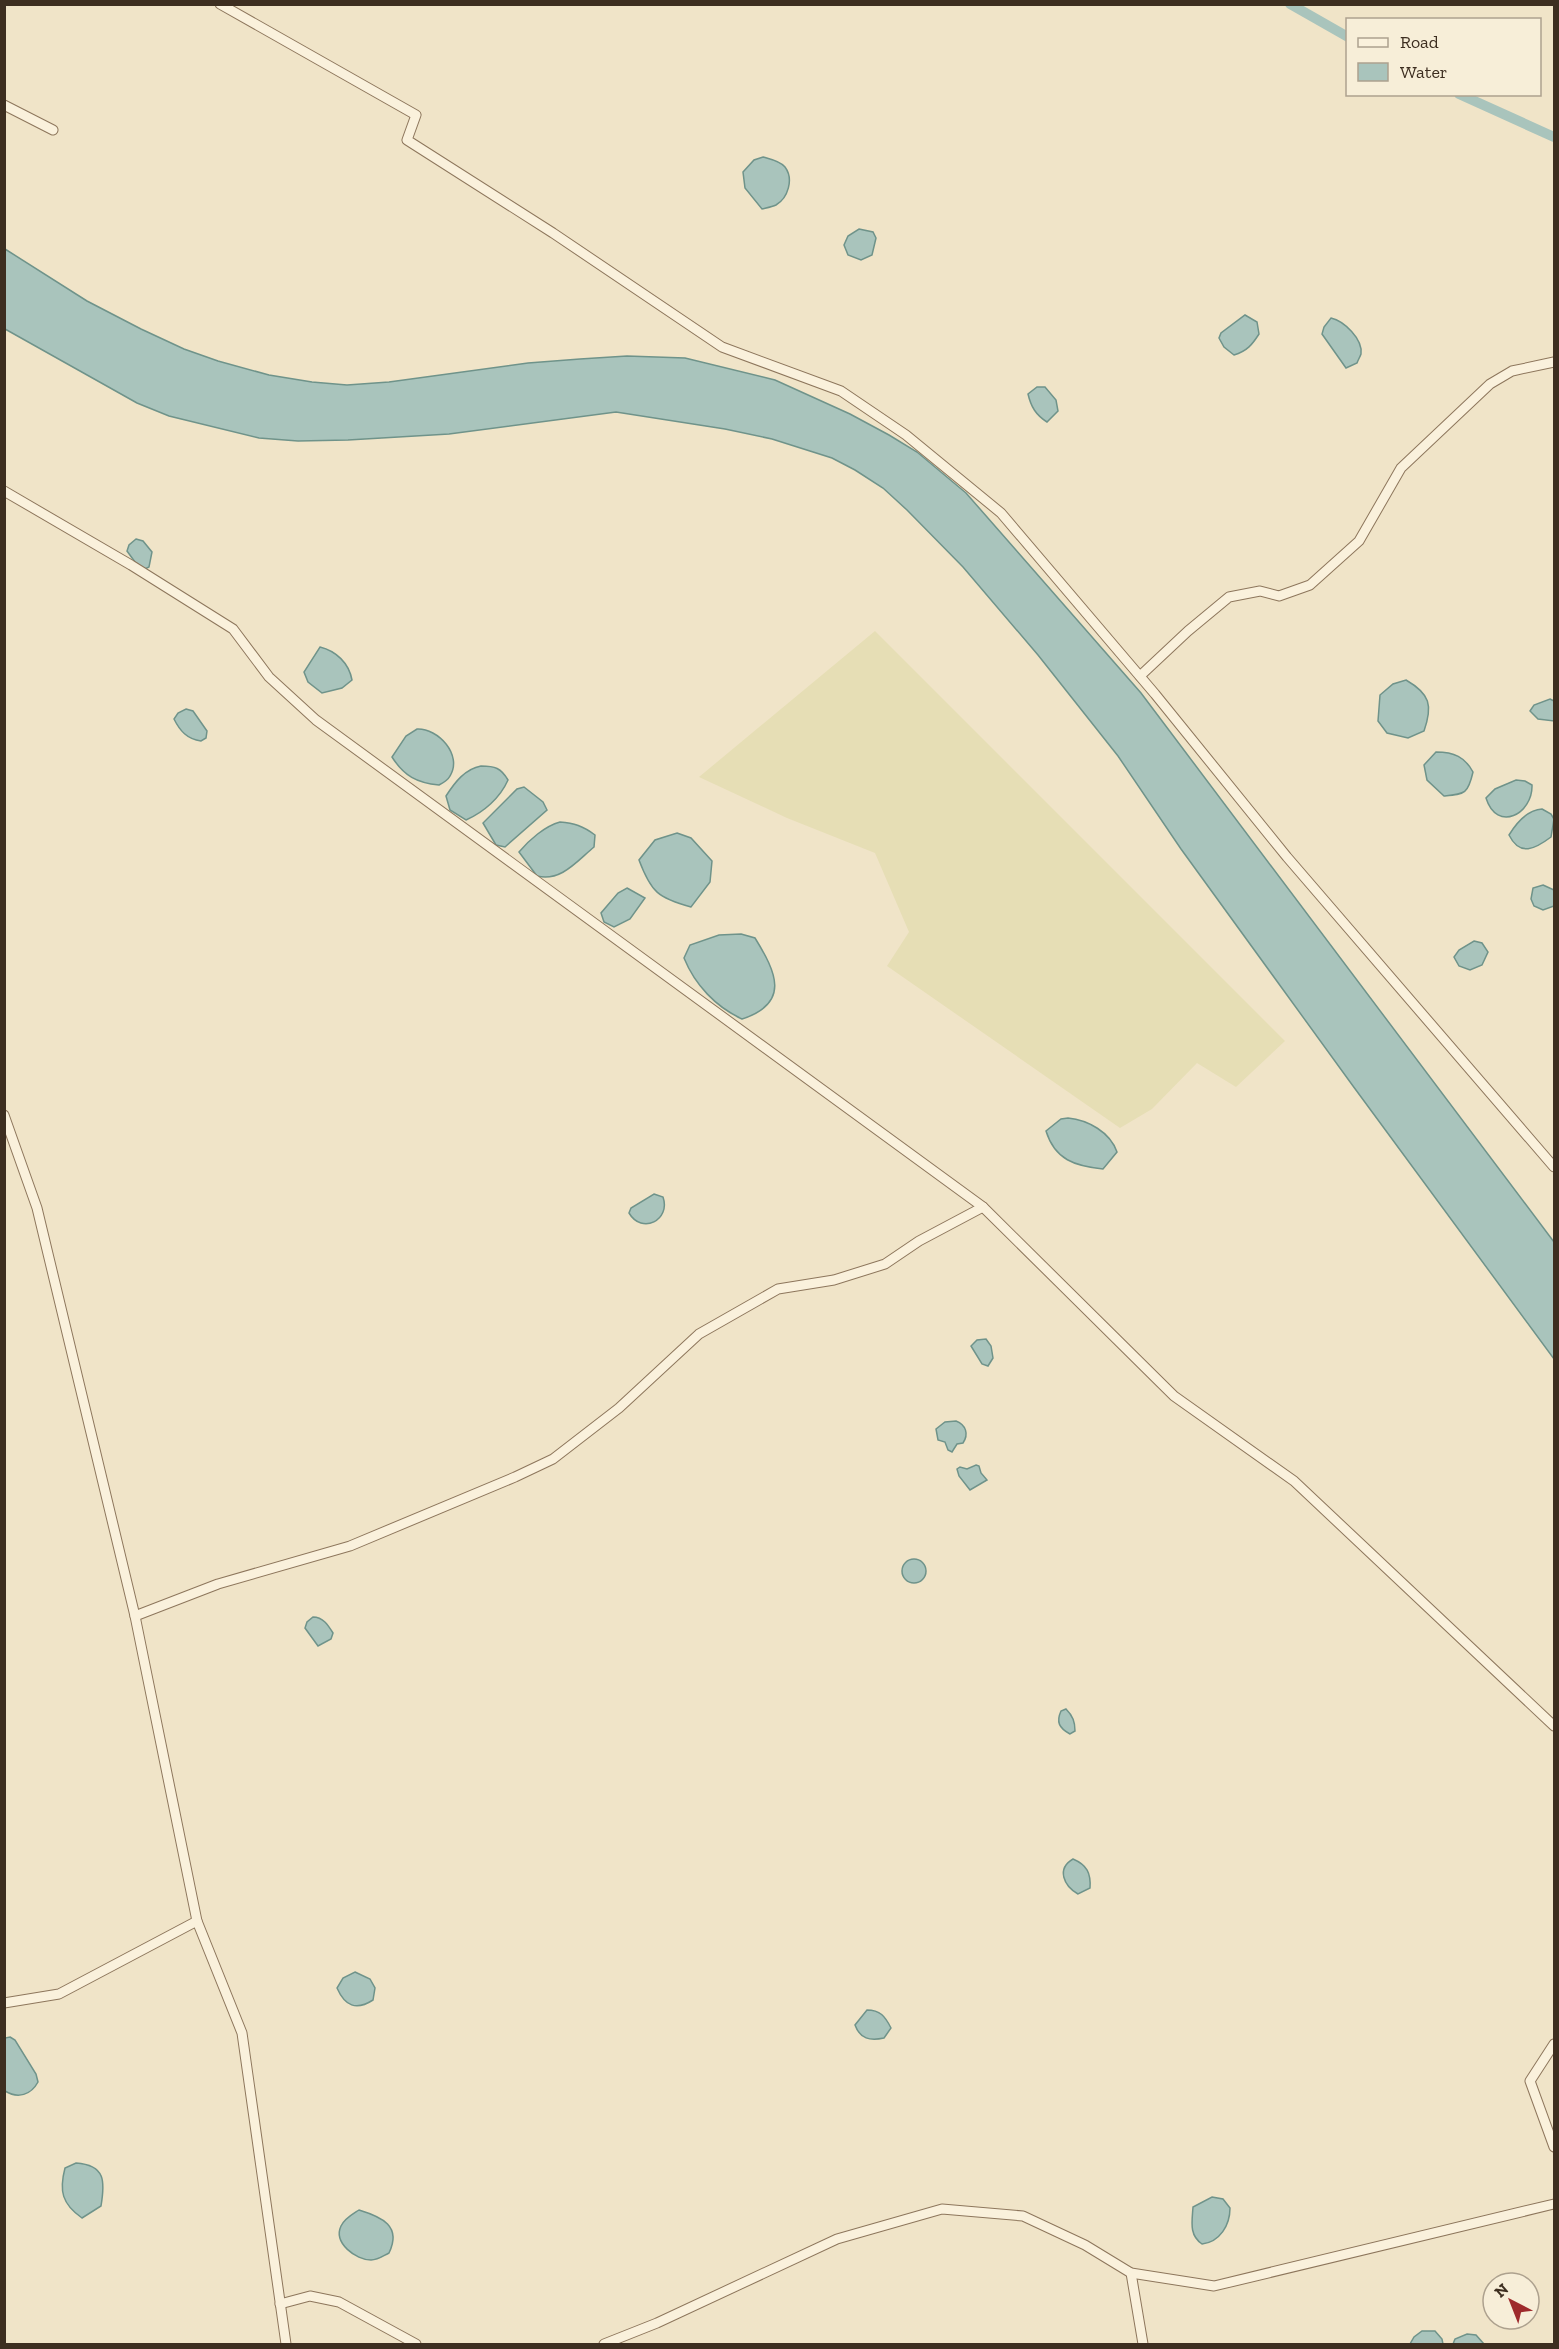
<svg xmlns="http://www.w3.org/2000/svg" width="1559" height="2349" font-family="'Zilla Slab',serif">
	<rect width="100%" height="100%" fill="#f0e4c8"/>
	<path fill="#e6deb5" d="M875 631 1285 1041 1236 1087 1197 1063 1152 1109 1120 1128 887 966 909 932 875 853 787 818 699 777Z"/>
	<g fill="#a9c4bc" stroke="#6f938a" stroke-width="1.5">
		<path d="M763 157C770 159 780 161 785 167 794 179 788 198 776 205 772 207 766 208 762 209L745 188 743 172 754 160Z"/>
		<path d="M859 229 873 232 876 238 872 255 861 260 848 255 844 245 848 236Z"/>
		<path d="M5 249 87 301 141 329 184 349 218 361 269 375 312 382 347 385 389 382 528 363 580 359 627 356 685 358 775 380 850 414 889 435 917 452 966 493 1141 693 1554 1242V1359L1353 1086 1181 849 1118 756 1038 655 963 567 907 510 883 488 855 470 832 458 772 439 725 429 616 412 449 434 348 440 298 441 259 438 169 416 137 403 5 329Z"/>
		<path d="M1245 315 1257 322 1259 334C1252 345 1247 351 1234 355L1224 347 1219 338 1221 333Z"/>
		<path d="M1331 318C1344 321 1363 339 1361 354 1360 357 1358 360 1357 363L1346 368 1322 334 1324 327Z"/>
		<path d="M1037 387H1045L1056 400 1058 411 1047 422C1036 415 1031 407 1028 394Z"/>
		<path d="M136 539 143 541 152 552 149 567 145 569 135 562 127 551 129 545Z"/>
		<path d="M320 647C336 651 349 663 352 680L342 688 322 693 308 682 304 672Z"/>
		<path d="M1406 680C1430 694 1433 705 1424 731L1408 738 1387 733 1378 721 1380 695 1393 684Z"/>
		<path d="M1550 699 1554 701V721L1538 719 1530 711 1534 705Z"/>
		<path d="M186 709 193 711 207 731 206 738 201 741C187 739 180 731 174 719L178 713Z"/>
		<path d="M417 729C438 728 463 755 450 776 448 780 443 783 439 785 417 783 404 776 392 757L406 736Z"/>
		<path d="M1436 752C1454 752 1465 757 1473 772 1468 794 1465 794 1444 796L1427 780 1424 765Z"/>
		<path d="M481 766C495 766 501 768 508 780 500 798 484 812 466 820L450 810 446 796C455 782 465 769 481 766Z"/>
		<path d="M1516 780 1525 781 1532 785C1533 814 1497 833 1486 798L1495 789Z"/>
		<path d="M524 787 543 802 547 810 505 847 496 845 483 823 517 789Z"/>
		<path d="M1542 809 1551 814 1554 819 1551 837C1535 849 1520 857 1509 835 1517 822 1527 810 1542 809Z"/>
		<path d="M560 822C574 823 583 826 595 835L594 847C577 861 561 882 537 876L519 852C529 840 545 826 560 822Z"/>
		<path d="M677 833 691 838 712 861 710 882 691 907C658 898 651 892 639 860L655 840Z"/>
		<path d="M1543 885 1554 890V906L1543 910 1534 906 1531 899 1533 888Z"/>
		<path d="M627 888 645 898 630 919 614 927 604 922 601 913 618 893Z"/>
		<path d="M741 934 755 938C776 972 791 1003 742 1019 716 1007 695 985 684 958L690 945 719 935Z"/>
		<path d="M1474 941 1482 943 1488 952 1482 965 1470 970 1459 966 1454 957 1459 950Z"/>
		<path d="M1068 1118C1088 1120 1110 1132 1117 1152L1103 1169C1075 1166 1055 1160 1046 1131L1061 1119Z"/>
		<path d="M654 1194 663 1197C671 1220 642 1235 629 1213L631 1208Z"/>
		<path d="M986 1339 991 1346 993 1358 988 1366 982 1364 971 1346 977 1340Z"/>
		<path d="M956 1421C966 1425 969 1434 963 1443L957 1444 952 1452 948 1450 945 1442 938 1440 936 1429 945 1422Z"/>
		<path d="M976 1465 979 1466 981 1473 987 1480 970 1490 959 1476 957 1469 960 1467 967 1469Z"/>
		<circle cx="914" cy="1571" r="12"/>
		<path d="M313 1617C323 1617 328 1625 333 1633L331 1639 318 1646 305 1628 307 1622Z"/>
		<path d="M1066 1709C1073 1716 1075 1722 1075 1731L1070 1734C1059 1728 1056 1722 1061 1711Z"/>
		<path d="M1073 1859C1087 1865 1091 1873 1090 1888L1078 1894C1064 1886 1056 1869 1073 1859Z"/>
		<path d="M355 1972 370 1979 375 1988 373 2000C356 2011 345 2006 337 1988L343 1978Z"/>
		<path d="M867 2010C880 2010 885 2016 891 2028L884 2038C870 2041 860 2039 855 2025Z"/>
		<path d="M10 2037 15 2040 36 2074 38 2082C31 2095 18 2099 5 2091V2038Z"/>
		<path d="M76 2163C106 2165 105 2182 101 2206L82 2218C62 2204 59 2191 65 2168Z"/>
		<path d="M1212 2197 1223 2199 1230 2208C1230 2225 1220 2242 1202 2244 1189 2235 1192 2222 1193 2207Z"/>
		<path d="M359 2210C382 2217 402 2226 389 2253 383 2256 378 2260 371 2260 356 2260 333 2243 341 2226 345 2218 353 2214 359 2210Z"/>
		<path d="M1422 2331H1435L1442 2339 1443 2344H1410L1414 2337Z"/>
		<path d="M1467 2334 1476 2335 1484 2344H1453L1455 2339Z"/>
	</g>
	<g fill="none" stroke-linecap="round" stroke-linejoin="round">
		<g stroke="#a9c4bc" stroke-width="10">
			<path d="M1290 4 1348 37"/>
			<path d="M1459 94 1554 137"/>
		</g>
		<defs>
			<g id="minor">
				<path d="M220 4 416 115 407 140 553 233 722 347 841 391 906 435 1001 513 1155 694 1287 857 1554 1167"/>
				<path d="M4 105 53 130"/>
				<path d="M4 491 131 565 233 629 269 677 316 720 983 1207 1174 1396 1294 1481 1554 1726"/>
				<path d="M1140 676 1188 631 1229 597 1260 591 1279 596 1310 585 1359 541 1401 468 1490 384 1512 371 1554 362"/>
				<path d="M4 1115 37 1208 135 1616 197 1921 242 2033 286 2344"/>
				<path d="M135 1616 218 1584 350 1546 515 1477 553 1459 619 1408 699 1334 778 1289 834 1280 885 1264 919 1241 983 1207"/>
				<path d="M4 2003 59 1994 197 1921"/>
				<path d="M1554 2044 1530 2081 1554 2147"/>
				<path d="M1131 2273 1143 2344"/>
				<path d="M280 2304 310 2296 339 2302 416 2344"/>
				<path d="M604 2344 657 2323 837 2239 942 2209 1023 2216 1085 2245 1131 2273 1214 2286 1554 2204"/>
			</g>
		</defs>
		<use href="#minor" stroke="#8d765c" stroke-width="11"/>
		<use href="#minor" stroke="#faf1dc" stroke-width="9"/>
	</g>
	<rect width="1559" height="2349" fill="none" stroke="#3d2e20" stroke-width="12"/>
	<rect x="1346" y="18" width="195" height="78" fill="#f7eed8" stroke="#ada18e" stroke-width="1.5"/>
	<rect x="1358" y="38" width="30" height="9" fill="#faf1dc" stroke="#ada18e" stroke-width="1.5"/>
	<text x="1400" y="48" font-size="18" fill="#3d2e20">Road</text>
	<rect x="1358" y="63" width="30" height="18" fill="#a9c4bc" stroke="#ada18e" stroke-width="1.5"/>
	<text x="1400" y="78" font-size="18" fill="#3d2e20">Water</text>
	<g transform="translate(1511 2301) rotate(318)"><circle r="28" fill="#f7eed8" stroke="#ada18e" stroke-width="1.5"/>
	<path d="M0-4.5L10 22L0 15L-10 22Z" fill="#9e2a2b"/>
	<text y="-9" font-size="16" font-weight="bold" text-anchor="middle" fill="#3d2e20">N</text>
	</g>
</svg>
